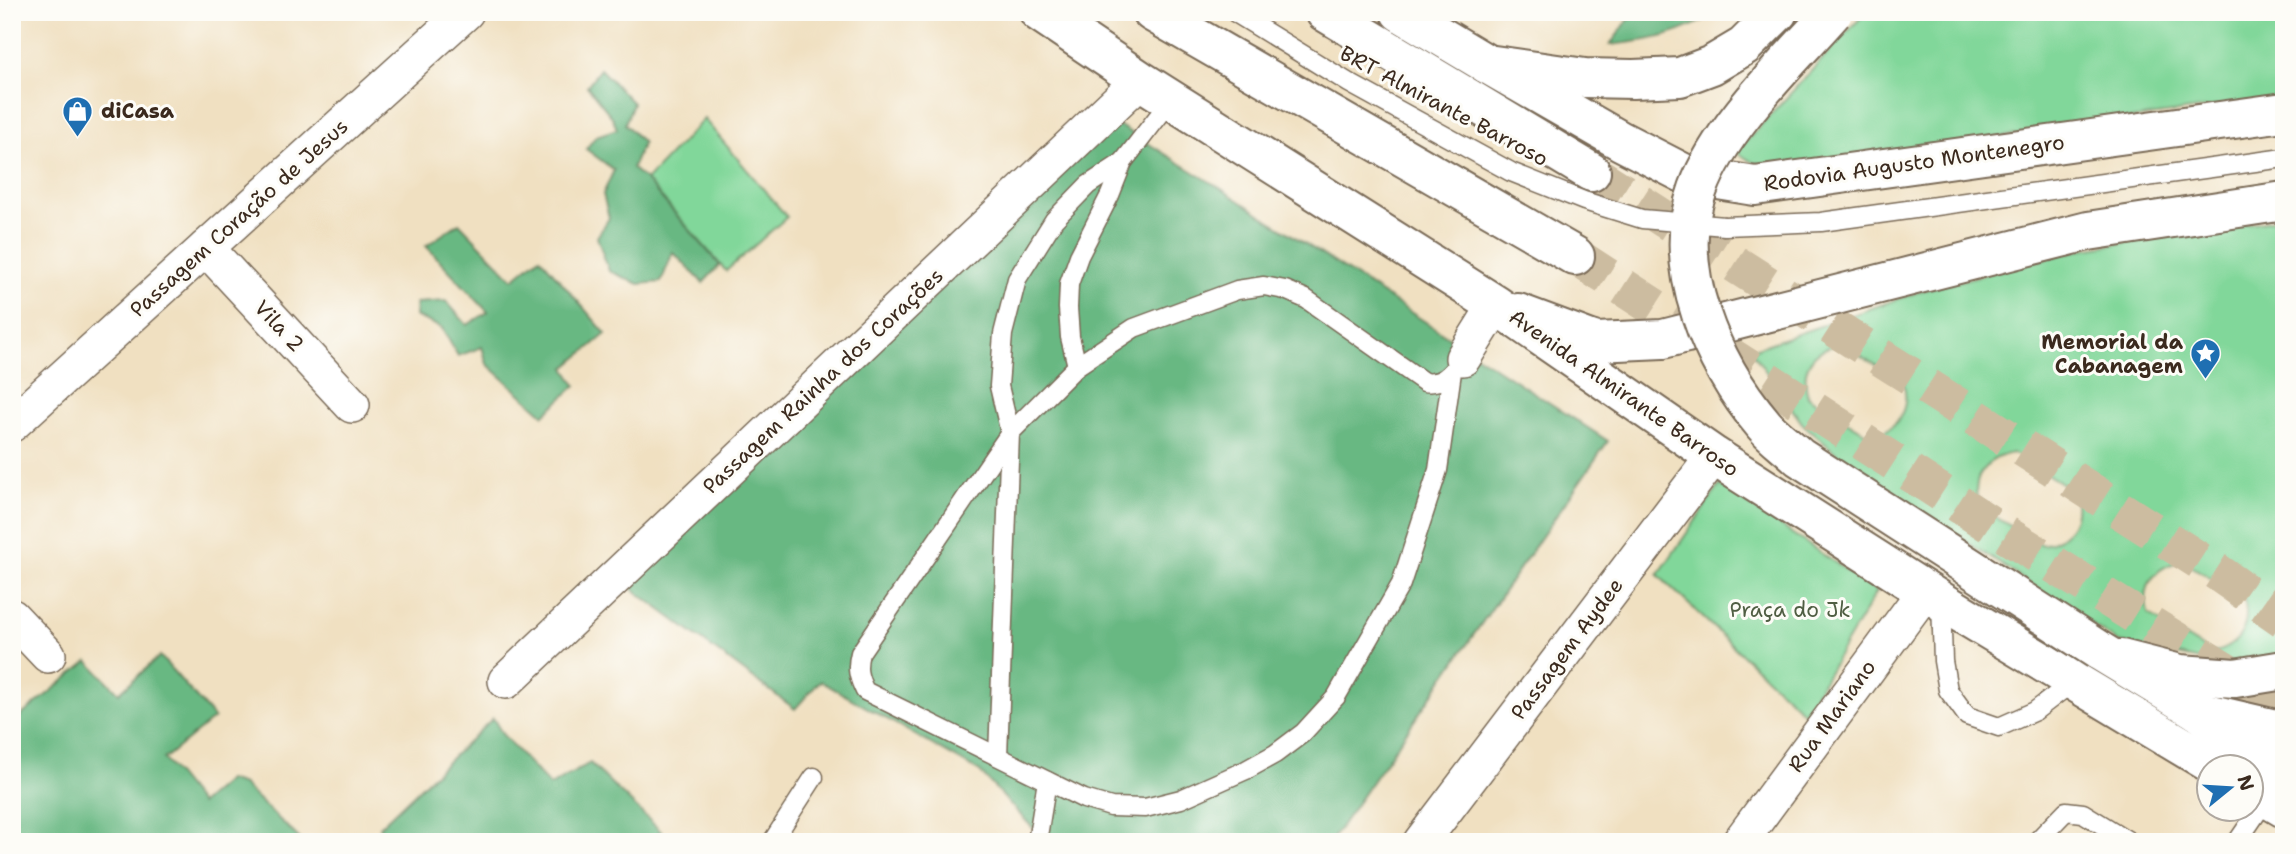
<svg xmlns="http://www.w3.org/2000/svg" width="2296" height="854" font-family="'Shantell Sans',sans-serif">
	<rect width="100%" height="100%" fill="#fdfcf7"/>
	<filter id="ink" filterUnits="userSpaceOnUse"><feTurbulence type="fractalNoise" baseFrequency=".0143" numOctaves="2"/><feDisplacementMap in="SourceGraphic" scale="14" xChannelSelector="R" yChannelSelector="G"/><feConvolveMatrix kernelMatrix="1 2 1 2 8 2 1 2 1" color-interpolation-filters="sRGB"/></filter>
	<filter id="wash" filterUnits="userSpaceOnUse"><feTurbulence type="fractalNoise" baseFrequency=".00686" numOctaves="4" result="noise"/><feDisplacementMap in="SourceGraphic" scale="28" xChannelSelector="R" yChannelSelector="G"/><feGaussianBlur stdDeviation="1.57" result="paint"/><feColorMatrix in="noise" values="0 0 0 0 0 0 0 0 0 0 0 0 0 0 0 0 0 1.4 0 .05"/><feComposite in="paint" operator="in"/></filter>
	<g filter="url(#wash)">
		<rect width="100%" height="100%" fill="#f0e0c1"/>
		<g fill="#81d79a" stroke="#5e805c" stroke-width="2" fill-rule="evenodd">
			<path d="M1866 12H2284V97L1805 165 1754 163 1736 152Z"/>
			<path d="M704 119 787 217 726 271 646 180Z"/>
			<path d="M2284 218V656L2218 664 2118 642 1846 462 1802 423 1751 350 1924 290 2083 249ZM1842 344 1903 382C1911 408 1898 430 1871 436L1808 397C1800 368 1811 348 1842 344ZM2013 453 2074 491C2082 519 2069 539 2042 545L1979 507C1970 479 1984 458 2013 453ZM2183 561 2244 599C2251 626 2240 646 2212 653L2148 614C2141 586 2154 566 2183 561Z"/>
			<path d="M1720 485 1877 591 1804 713 1658 575Z"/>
		</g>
		<g fill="#68b882" stroke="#527150" stroke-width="2">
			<path d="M1634 12H1718C1679 36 1654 40 1610 45Z"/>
			<path d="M600 69 633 103 625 124 643 143 632 168 646 180 720 265 703 283 673 252 661 282 639 284 609 271 597 237 609 218 603 194 614 170 586 149 596 136 617 129 612 117 587 86Z"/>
			<path d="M1112 121 1220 188 1608 441 1330 842H1046L980 772 820 681 795 709 623 582Z"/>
			<path d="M459 223 513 279 540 257 606 334 565 368 576 385 544 415 487 364 482 347 458 356 442 328 415 316 416 303 446 301 467 325 488 312 426 246Z"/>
			<path d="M160 656 214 718 164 759 200 804 228 780 243 785 300 839 297 842H12V723L88 661 119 693Z"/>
			<path d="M493 718 503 735 550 786 590 763 672 842H387L379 827Z"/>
		</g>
	</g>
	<g filter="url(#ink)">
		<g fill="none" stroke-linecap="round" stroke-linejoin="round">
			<g stroke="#ccbca0" stroke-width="38" stroke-dasharray="38 19" stroke-linecap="butt">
				<path d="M1591 172 2217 572 2284 619"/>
				<path d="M1575 256 2005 534 2284 708"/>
			</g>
			<defs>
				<g id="lane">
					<path d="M1725 226 1821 222 2284 158"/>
					<path d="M1077 366 1070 337 1068 308 1069 284 1079 256 1110 195 1123 162 1171 100"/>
					<path d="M1452 372 1438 470 1401 584 1336 697 1303 733 1275 754 1246 770 1181 799 1145 808 1111 807 1084 799 865 691C858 677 856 668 860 653L1010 433 1077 366 1134 328 1237 290 1264 286 1285 290 1306 299 1424 382C1443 385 1451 373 1463 358"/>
					<path d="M1941 601 1943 661 1948 690 1967 716 1999 727 2035 711 2074 681"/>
					<path d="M998 756 1010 433 999 386 1003 334 1017 279 1054 220 1088 185 1123 162"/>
					<path d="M772 842 814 777"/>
					<path d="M1037 842 1047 781"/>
					<path d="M2036 842 2066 811 2083 813 2130 842"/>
					<path d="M2237 842 2267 798"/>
				</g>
				<g id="street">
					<path d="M206 248 352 405"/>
					<path d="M1463 358 1496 305"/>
					<path d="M12 424 466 12"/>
					<path d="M12 617 48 655"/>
					<path d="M506 681 1140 80"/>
					<path d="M1421 842 1714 456"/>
					<path d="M1740 842 1925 591"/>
				</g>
				<g id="primary">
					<path d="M1400 12 1487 64 1585 78 1633 79 1680 77 1712 65 1744 46 1778 12"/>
					<path d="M1487 64 1621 141 1687 175 1755 186 2284 112"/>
					<path d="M1518 313 1596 342 1663 339 2088 231 2284 201"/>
					<path d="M2121 659 2180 674 2235 678 2284 670"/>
					<path d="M2198 711 2284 731"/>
				</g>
				<g id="highway">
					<path d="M1039 12 1140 80 1496 305 1714 456 1941 601 2215 766"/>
					<path d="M1152 12 1575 256"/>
					<path d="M1325 12 1591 172"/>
					<path d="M2098 650 2198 711 2284 777"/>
					<path d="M2250 788 2284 808"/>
				</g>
			</defs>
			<use href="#lane" stroke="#7a6a57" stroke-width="21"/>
			<use href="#street" stroke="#7a6a57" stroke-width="38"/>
			<use href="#primary" stroke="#7a6a57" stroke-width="42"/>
			<use href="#highway" stroke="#7a6a57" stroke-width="42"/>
			<use href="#lane" stroke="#fff" stroke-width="18"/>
			<use href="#street" stroke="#fff" stroke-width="35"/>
			<use href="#primary" stroke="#fff" stroke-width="38"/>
			<use href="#highway" stroke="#fff" stroke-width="38"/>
			<defs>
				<path id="lane-bridge" d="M1234 12 1349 83 1511 172 1584 201 1642 219 1725 226"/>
				<path id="highway-bridge" d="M1833 12C1789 62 1721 126 1698 189 1669 268 1713 365 1764 425 1774 437 1788 446 1799 457L2098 650"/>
			</defs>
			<use href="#lane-bridge" stroke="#7a6a57" stroke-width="21" stroke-linecap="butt"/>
			<use href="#highway-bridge" stroke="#7a6a57" stroke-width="42" stroke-linecap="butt"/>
			<use href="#lane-bridge" stroke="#fff" stroke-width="18"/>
			<use href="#highway-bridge" stroke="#fff" stroke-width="38"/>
		</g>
	</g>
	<defs>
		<symbol id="shop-pin" viewBox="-11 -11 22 30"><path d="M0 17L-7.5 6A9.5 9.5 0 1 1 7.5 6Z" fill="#1f6fb2" stroke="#fdfcf7"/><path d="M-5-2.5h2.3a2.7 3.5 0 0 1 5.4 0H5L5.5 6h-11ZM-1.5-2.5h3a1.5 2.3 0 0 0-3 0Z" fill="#fff"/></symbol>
		<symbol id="sight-pin" viewBox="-11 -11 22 30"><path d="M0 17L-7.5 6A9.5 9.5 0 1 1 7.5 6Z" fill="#1f6fb2" stroke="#fdfcf7"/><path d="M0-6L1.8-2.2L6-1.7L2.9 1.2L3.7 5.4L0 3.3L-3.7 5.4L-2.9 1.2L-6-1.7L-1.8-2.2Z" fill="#fff"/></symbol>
	</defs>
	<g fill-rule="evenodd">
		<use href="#shop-pin" x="60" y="94" width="35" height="47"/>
		<use href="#sight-pin" x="2188" y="336" width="35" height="47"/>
	</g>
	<g text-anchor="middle" stroke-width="6" stroke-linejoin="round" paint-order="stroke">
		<g font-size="21" fill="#3b2a1e" stroke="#fdfcf7">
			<text transform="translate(1444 106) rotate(28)" y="7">BRT Almirante Barroso</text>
			<text transform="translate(1914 163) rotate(-8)" y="7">Rodovia Augusto Montenegro</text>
			<text transform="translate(239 218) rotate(-42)" y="7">Passagem Coração de Jesus</text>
			<text transform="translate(279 326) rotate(47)" y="7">Vila 2</text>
			<text transform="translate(823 381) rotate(-43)" y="7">Passagem Rainha dos Corações</text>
			<text transform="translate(1624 393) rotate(35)" y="7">Avenida Almirante Barroso</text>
			<text transform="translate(1567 649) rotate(-53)" y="7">Passagem Aydee</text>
			<text transform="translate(1832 716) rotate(-54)" y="7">Rua Mariano</text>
		</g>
		<g font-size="21" font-weight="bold" fill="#3b2a1e" stroke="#fdfcf7" text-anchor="start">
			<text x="101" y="118">diCasa</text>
			<text x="2183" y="349" text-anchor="end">Memorial da<tspan x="2183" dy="24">Cabanagem</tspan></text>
		</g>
		<g font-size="21" fill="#505e43" stroke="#fdfcf7">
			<text x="1790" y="617">Praça do Jk</text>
		</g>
	</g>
	<rect width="2296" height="854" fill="none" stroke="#fdfcf7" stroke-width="42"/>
	<g transform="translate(2230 788) rotate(72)"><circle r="33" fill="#fdfcf7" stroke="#afa8a0" stroke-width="2"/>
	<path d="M0-5L12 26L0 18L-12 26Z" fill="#1f6fb2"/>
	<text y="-10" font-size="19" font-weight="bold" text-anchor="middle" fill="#3b2a1e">N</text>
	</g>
</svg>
